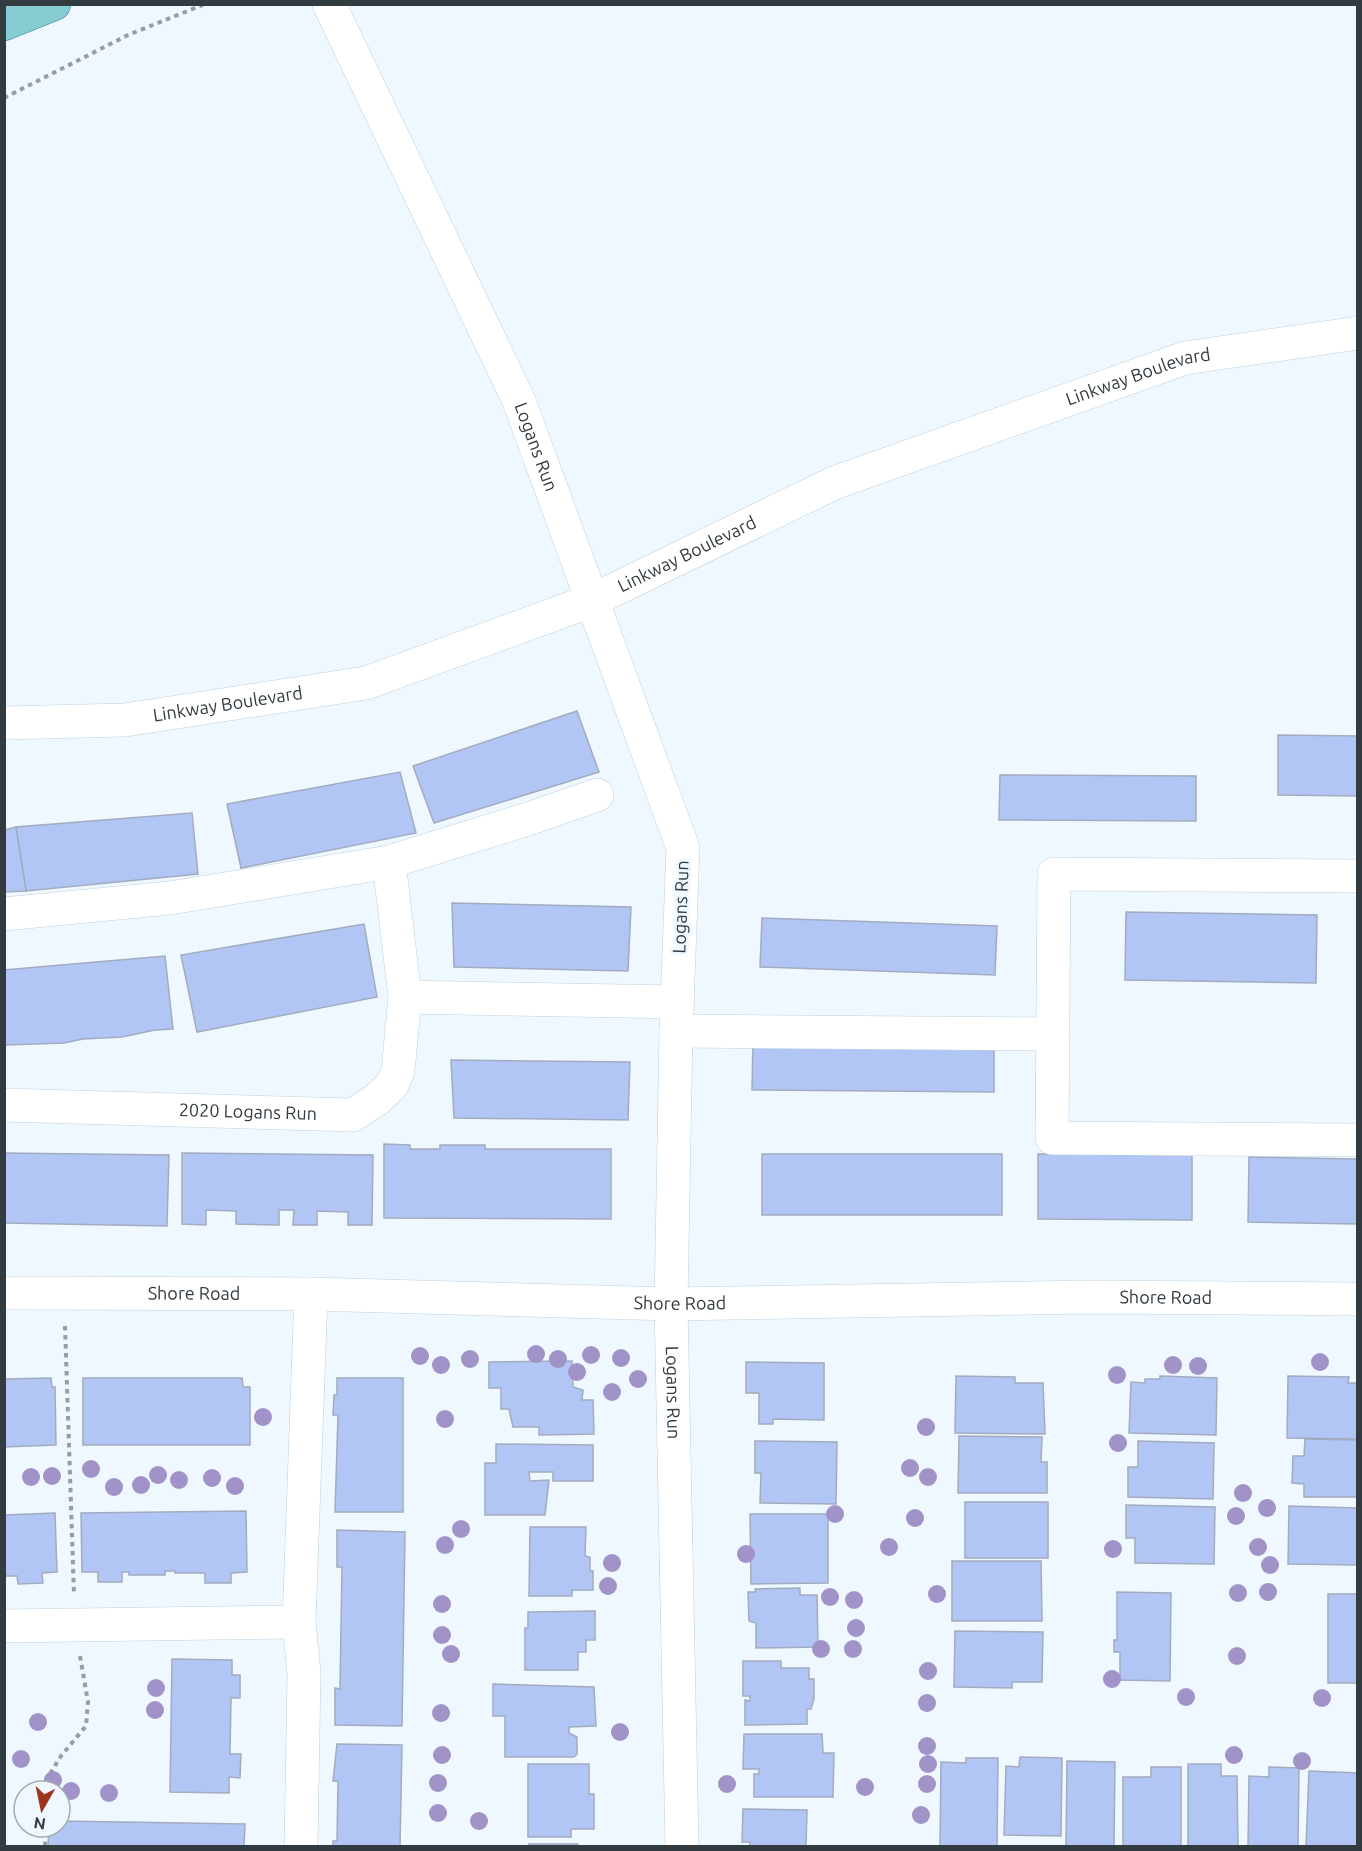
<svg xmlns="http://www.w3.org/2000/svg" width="1362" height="1851" font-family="Ubuntu,sans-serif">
	<rect width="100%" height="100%" fill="#eff8fe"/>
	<g fill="#b2c6f5" stroke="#a2abbf" stroke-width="1.5">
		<path d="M577 711 599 772 434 823 413 766Z"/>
		<path d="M1278 735 1358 736V796L1278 795Z"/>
		<path d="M400 772 416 833 241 868 227 804Z"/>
		<path d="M1000 775 1196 776V821L999 820Z"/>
		<path d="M192 813 198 874 26 891 16 827Z"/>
		<path d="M16 827 26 891 4 892V830Z"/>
		<path d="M452 903 631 907 628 971 454 967Z"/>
		<path d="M1126 912 1317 915 1316 983 1125 980Z"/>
		<path d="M762 918 997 926 995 975 760 967Z"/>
		<path d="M364 924 377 997 197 1032 181 955Z"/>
		<path d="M165 956 173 1029 155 1030 122 1037 83 1039 64 1043 4 1045V970Z"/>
		<path d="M753 1038 994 1048V1092L752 1090Z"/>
		<path d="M451 1060 630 1062 628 1120 454 1118Z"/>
		<path d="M384 1144 410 1145V1149H440V1145H485V1149H611V1219L384 1218Z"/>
		<path d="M4 1153 169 1155 167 1226 4 1223Z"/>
		<path d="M182 1153 373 1155 372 1225H348V1212L317 1211V1225H293L294 1210H279V1225L236 1224V1211L206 1210V1225L182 1224Z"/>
		<rect x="762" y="1154" width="240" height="61"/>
		<path d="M1038 1154 1192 1155V1220L1038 1219Z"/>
		<path d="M1249 1157 1358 1159V1224L1248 1222Z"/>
		<path d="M572 1361 573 1387 583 1390 582 1400H593L594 1434 539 1435V1427H513L509 1409H501V1388H489V1362Z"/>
		<path d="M746 1362 824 1363V1420L773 1419V1424H759V1393H746Z"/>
		<path d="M956 1376 1015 1377V1383H1043L1045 1434 955 1433Z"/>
		<path d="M1160 1376 1217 1378 1216 1435 1129 1433 1131 1382 1145 1383V1379H1160Z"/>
		<path d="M1288 1376 1349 1377 1348 1383H1358V1439L1287 1438Z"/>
		<path d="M51 1378 52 1387H55L56 1445 4 1447V1379Z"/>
		<path d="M83 1378H242L243 1387H250V1445H83Z"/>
		<path d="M337 1378H403V1512H335L338 1415H333L334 1395H337Z"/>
		<path d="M959 1436 1042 1437 1041 1462H1047V1493H958Z"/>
		<path d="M1305 1439 1358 1440V1497H1304V1484L1292 1483 1293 1456H1304Z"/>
		<path d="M755 1441 837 1442 836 1504 760 1503 761 1473H755Z"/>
		<path d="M1138 1441 1214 1443 1213 1499 1128 1497V1467H1138Z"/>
		<path d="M496 1444 593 1445V1481H553V1472H529L530 1481 549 1480 545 1515H485V1463H496Z"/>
		<rect x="965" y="1502" width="83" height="56"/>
		<path d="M1126 1505 1215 1507 1214 1564 1135 1563V1538H1126Z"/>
		<path d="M1289 1506 1358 1508V1565L1288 1564Z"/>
		<path d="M246 1511 247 1572 231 1573V1583H205V1573H175V1571H165V1575H129V1572H122V1582H98V1572H82L81 1513Z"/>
		<path d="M55 1513 57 1572 42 1573 43 1583 18 1584 17 1576H4V1515Z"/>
		<path d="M750 1514H828V1583L751 1584Z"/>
		<path d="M530 1527H586L585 1556 590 1557V1571H593V1590H572V1596H529Z"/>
		<path d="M337 1530 405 1532 402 1726 335 1725V1688L340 1689 342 1567H337Z"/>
		<path d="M952 1561H1041L1042 1621H952Z"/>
		<path d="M800 1588V1595H817L818 1647 756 1648V1623L749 1621 748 1592H756L755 1589Z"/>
		<path d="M1117 1592 1171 1593 1170 1681 1120 1680V1652H1114V1640H1117Z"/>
		<rect x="1328" y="1594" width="30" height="89"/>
		<path d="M595 1611V1640H586V1652H578V1670H525V1628H528V1612Z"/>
		<path d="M955 1631 1043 1632 1042 1682H1012V1688L954 1687Z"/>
		<path d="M172 1659 232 1660V1675H240V1698H231L230 1754H241L240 1778 229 1777V1793L170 1792Z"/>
		<path d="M743 1661H781V1668H809V1679H814V1699L811 1709H807V1724L745 1725V1700L750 1701V1696H743Z"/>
		<path d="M493 1684 594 1687 596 1726 569 1727V1733L577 1737V1754L574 1757H505V1716H493Z"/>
		<path d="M744 1734H822L823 1753H834L833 1797H754V1774H759V1769H743Z"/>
		<path d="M337 1744 402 1745 400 1846H333V1841H337L338 1781H333Z"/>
		<path d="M1020 1757 1062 1758 1061 1836 1004 1835 1006 1766 1019 1767Z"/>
		<path d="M966 1758H998L997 1846H940L941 1762 966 1763Z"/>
		<path d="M1067 1761 1115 1762 1114 1846H1066Z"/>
		<path d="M528 1764H589V1794H594V1829H571V1837H528Z"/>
		<path d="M1188 1764H1221V1776H1237L1238 1846H1188Z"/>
		<path d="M1151 1767H1181V1846H1123V1777H1151Z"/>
		<path d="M1269 1767 1299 1768 1298 1846H1248L1249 1776 1269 1777Z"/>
		<path d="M1309 1771 1358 1773V1846H1306Z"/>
		<path d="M743 1809 807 1810 806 1846H750V1842H742Z"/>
		<path d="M60 1821 245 1824 244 1846H48L49 1827H60Z"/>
		<rect x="529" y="1844" width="49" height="2"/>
	</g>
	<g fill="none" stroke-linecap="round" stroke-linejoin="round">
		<defs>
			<g id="minor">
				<path id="s1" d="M329 4 519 401 683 848 676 1031 671 1304 682 1846"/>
				<path id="s2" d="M4 723 125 720 366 683 593 600 834 483 1185 358 1358 333"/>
				<path d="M1358 876 1054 874 1052 1138 1358 1140"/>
				<path d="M4 914 170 898 389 862 528 819 597 795"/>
				<path d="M405 997 678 1002"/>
				<path d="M676 1031 1053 1034"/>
				<path id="s3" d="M4 1105 353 1115 376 1100 392 1085 398 1071 405 997 389 862"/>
				<path id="s4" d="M4 1293 311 1294 671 1304 1087 1297 1358 1299"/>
				<path d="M4 1626 299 1622"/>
				<path d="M301 1846 304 1673 299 1622 311 1294"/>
			</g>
			<path id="major" d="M4 24 54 4"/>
		</defs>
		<use href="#minor" stroke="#bbd2df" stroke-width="34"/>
		<use href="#major" stroke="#35848d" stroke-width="34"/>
		<g stroke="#959ea4" stroke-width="4" stroke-dasharray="4.5 4.5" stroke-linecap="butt">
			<path d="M4 98 128 35 205 4"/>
			<path d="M65 1326 74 1594"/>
			<path d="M47 1791 48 1777 61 1756 86 1726 88 1702 80 1656"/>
			<path d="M45 1846 46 1827"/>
		</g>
		<use href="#minor" stroke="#fff" stroke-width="33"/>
		<use href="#major" stroke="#86cdd3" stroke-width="33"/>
	</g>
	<g fill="#a192c8">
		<circle cx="536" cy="1354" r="9"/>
		<circle cx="591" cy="1355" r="9"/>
		<circle cx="420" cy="1356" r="9"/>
		<circle cx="621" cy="1358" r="9"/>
		<circle cx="470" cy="1359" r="9"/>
		<circle cx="558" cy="1359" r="9"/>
		<circle cx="1320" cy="1362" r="9"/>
		<circle cx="441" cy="1365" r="9"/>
		<circle cx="1173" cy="1365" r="9"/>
		<circle cx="1198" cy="1366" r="9"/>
		<circle cx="577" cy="1372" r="9"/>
		<circle cx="1117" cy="1375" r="9"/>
		<circle cx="638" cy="1379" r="9"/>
		<circle cx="612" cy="1392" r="9"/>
		<circle cx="263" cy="1417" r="9"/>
		<circle cx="445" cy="1419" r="9"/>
		<circle cx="926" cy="1427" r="9"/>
		<circle cx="1118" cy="1443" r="9"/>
		<circle cx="910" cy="1468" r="9"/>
		<circle cx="91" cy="1469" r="9"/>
		<circle cx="158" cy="1475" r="9"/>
		<circle cx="52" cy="1476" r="9"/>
		<circle cx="31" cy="1477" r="9"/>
		<circle cx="928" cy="1477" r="9"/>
		<circle cx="212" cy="1478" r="9"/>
		<circle cx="179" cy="1480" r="9"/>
		<circle cx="141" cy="1485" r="9"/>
		<circle cx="235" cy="1486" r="9"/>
		<circle cx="114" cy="1487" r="9"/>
		<circle cx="1243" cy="1493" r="9"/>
		<circle cx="1267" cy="1508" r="9"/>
		<circle cx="835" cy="1514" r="9"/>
		<circle cx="1236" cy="1516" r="9"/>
		<circle cx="915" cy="1518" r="9"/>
		<circle cx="461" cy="1529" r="9"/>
		<circle cx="445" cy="1545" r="9"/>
		<circle cx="889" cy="1547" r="9"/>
		<circle cx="1258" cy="1547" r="9"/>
		<circle cx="1113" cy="1549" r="9"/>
		<circle cx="746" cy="1554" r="9"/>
		<circle cx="612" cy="1563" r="9"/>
		<circle cx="1270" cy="1565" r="9"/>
		<circle cx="608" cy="1586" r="9"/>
		<circle cx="1268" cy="1592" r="9"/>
		<circle cx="1238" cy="1593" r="9"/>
		<circle cx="937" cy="1594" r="9"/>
		<circle cx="830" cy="1597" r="9"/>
		<circle cx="854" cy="1600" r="9"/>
		<circle cx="442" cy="1604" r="9"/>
		<circle cx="856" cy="1628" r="9"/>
		<circle cx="442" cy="1635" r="9"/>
		<circle cx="821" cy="1649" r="9"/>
		<circle cx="853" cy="1649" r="9"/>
		<circle cx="451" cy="1654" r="9"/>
		<circle cx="1237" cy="1656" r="9"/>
		<circle cx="928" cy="1671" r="9"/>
		<circle cx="1112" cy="1679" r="9"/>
		<circle cx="156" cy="1688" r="9"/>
		<circle cx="1186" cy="1697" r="9"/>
		<circle cx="1322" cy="1698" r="9"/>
		<circle cx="927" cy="1703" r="9"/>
		<circle cx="155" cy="1710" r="9"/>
		<circle cx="441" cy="1713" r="9"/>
		<circle cx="38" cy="1722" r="9"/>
		<circle cx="620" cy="1732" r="9"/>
		<circle cx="927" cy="1746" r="9"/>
		<circle cx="442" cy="1755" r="9"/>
		<circle cx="1234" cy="1755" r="9"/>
		<circle cx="21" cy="1759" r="9"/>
		<circle cx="1302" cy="1761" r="9"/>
		<circle cx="928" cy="1764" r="9"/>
		<circle cx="53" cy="1780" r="9"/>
		<circle cx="438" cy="1783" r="9"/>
		<circle cx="727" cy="1784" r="9"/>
		<circle cx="927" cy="1784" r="9"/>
		<circle cx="865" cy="1787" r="9"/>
		<circle cx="71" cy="1791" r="9"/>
		<circle cx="109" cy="1793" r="9"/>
		<circle cx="438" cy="1813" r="9"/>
		<circle cx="921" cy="1815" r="9"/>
		<circle cx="479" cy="1821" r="9"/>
	</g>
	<g text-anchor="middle" stroke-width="6" stroke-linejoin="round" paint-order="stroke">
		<g font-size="18" fill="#323b40" stroke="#eff8fe">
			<text dy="6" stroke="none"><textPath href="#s2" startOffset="1197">Linkway Boulevard</textPath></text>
			<text dy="6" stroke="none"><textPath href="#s1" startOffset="489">Logans Run</textPath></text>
			<text dy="6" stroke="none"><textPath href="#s2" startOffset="711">Linkway Boulevard</textPath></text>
			<text dy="6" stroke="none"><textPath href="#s2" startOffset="225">Linkway Boulevard</textPath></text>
			<text transform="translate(681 907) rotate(-88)" y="6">Logans Run</text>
			<text dy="6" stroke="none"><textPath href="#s3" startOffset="244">2020 Logans Run</textPath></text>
			<text dy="6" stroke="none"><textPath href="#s4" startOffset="190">Shore Road</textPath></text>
			<text dy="6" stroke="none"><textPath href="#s4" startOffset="1162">Shore Road</textPath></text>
			<text dy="6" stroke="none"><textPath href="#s4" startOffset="676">Shore Road</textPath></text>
			<text dy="6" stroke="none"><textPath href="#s1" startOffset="1461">Logans Run</textPath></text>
		</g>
	</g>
	<rect width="1362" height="1851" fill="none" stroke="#323b40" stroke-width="12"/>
	<g transform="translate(42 1809) rotate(189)"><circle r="28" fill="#eff8fe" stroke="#a3acb2" stroke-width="1.5"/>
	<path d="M0-4.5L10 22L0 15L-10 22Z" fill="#9d341f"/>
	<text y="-9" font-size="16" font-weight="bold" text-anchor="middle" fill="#323b40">N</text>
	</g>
</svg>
